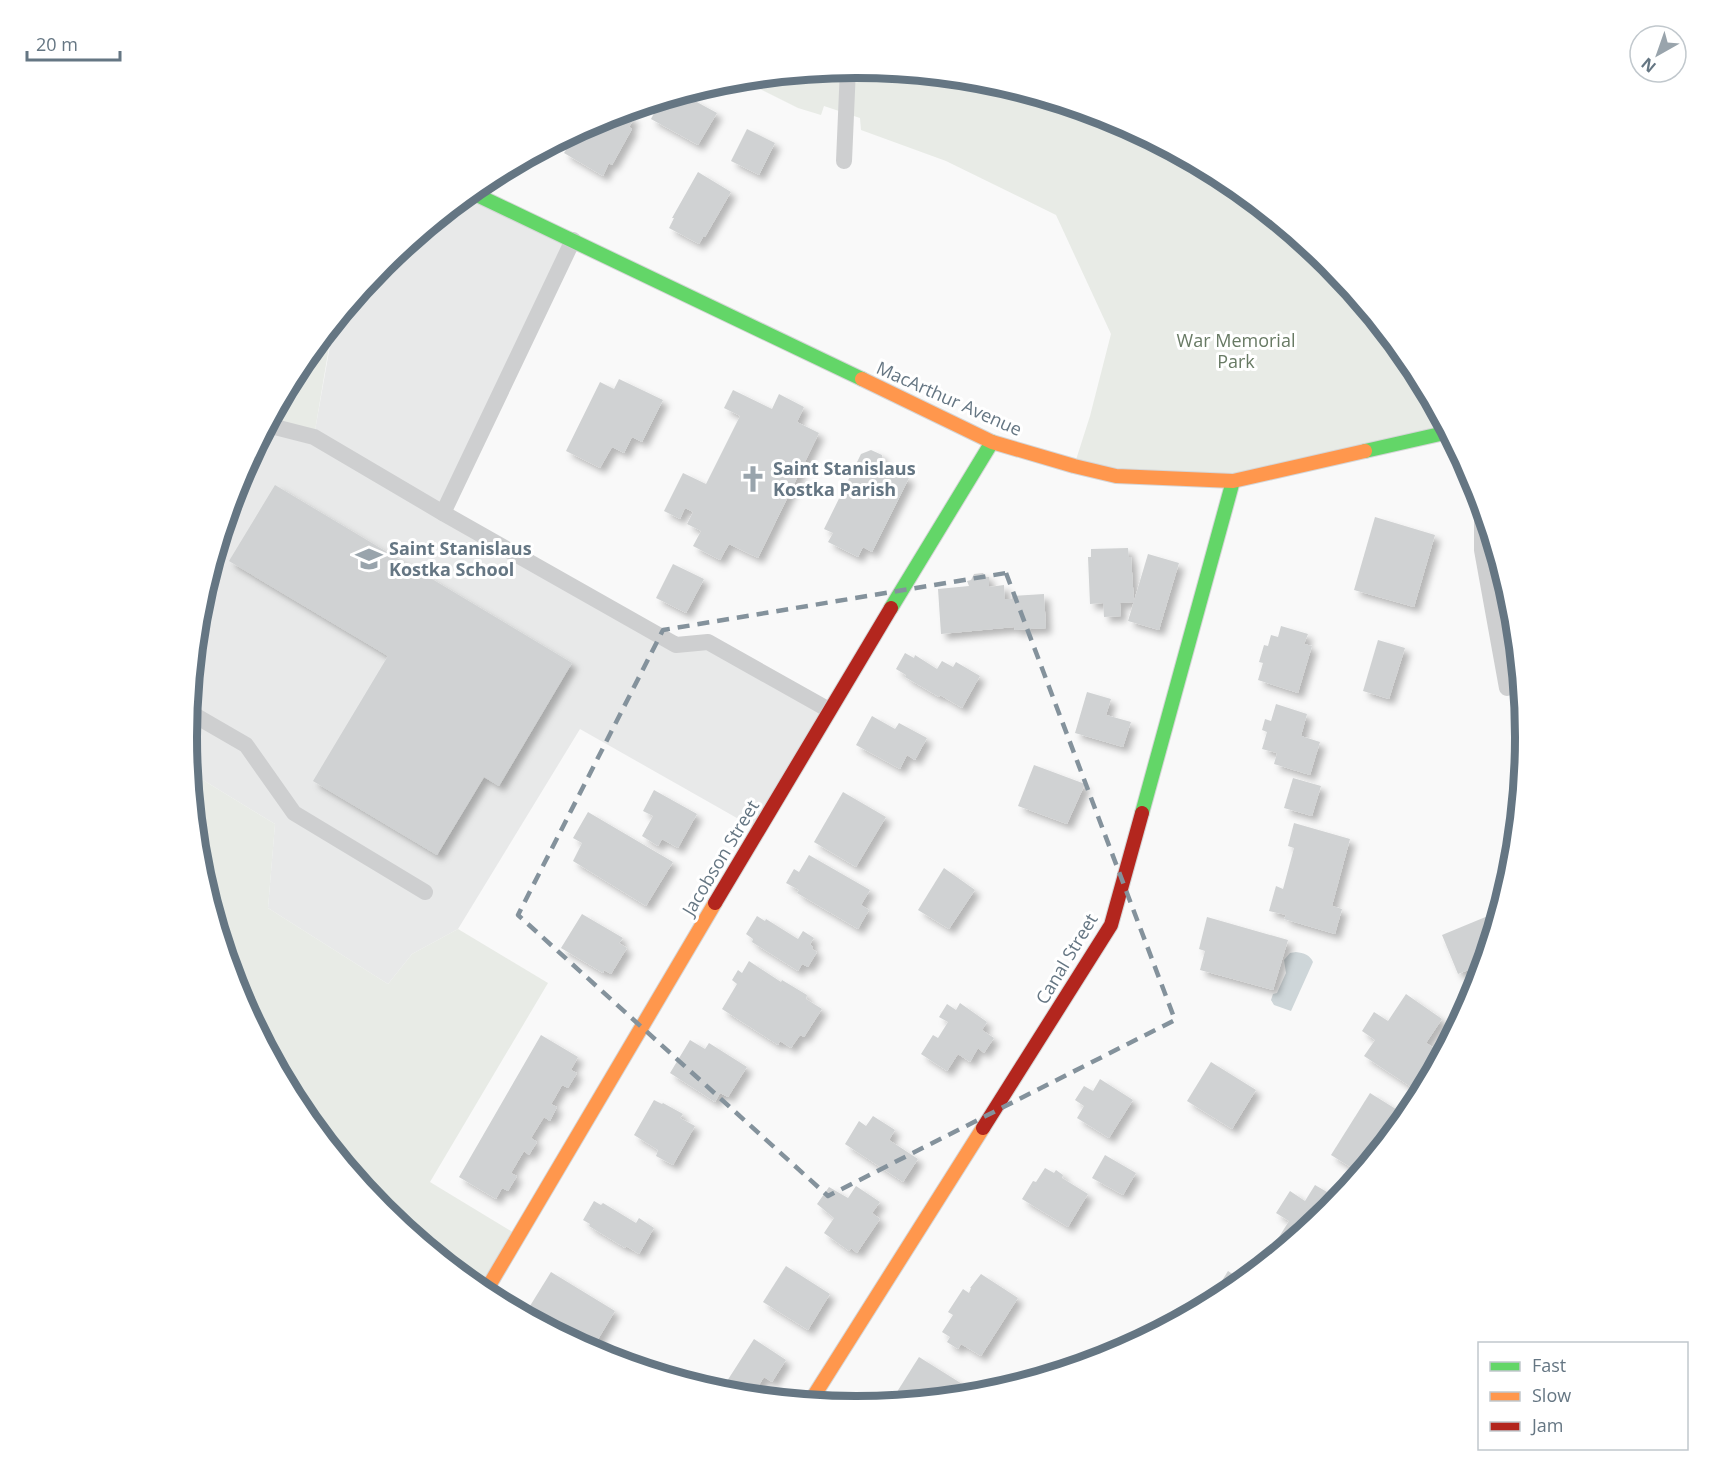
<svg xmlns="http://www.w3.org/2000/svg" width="1712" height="1474" font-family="'Open Sans',sans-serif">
	<defs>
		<filter id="shadow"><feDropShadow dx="5.5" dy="5.5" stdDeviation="3" flood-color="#0004"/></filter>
	</defs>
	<rect width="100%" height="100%" fill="#f9f9f9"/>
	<path fill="#e8e9e9" d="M467 194 573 240 443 513 676 644 708 642 829 710 758 830 580 729 458 929 412 954 388 984 268 908 275 824 190 772 187 737 199 606 238 480 267 425 314 436 334 323 383 263Z"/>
	<g fill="#e8ebe6">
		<path d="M856 68 987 80 1113 119 1228 181 1330 264 1413 365 1449 432 1233 481 1074 466 1090 416 1111 334 1056 215 946 161 861 130 860 118 824 106 821 115 798 108 740 79Z"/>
		<path d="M333 323 314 437 268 425 300 365Z"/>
		<path d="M190 772 275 824 268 908 388 984 412 954 458 929 548 983 430 1182 519 1236 484 1294 382 1210 299 1109 237 993 199 867Z"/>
	</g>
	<path fill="#ced6d9" d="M1296 952C1304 953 1310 955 1313 962L1291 1011 1274 1005 1271 1000 1273 994 1277 993 1286 973 1284 960 1290 953Z"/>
	<g fill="#d0d2d3" filter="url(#shadow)">
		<path d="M682 94 717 113 698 145 651 119 661 100Z"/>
		<path d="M621 112 634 119 629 127 632 129 612 165 609 163 603 176 564 153 570 143 567 141 571 134 600 118Z"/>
		<path d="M747 129 775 143 759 175 731 161Z"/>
		<path d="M698 172 731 192 705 237H703L699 244 669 228 674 218H672Z"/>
		<path d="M619 379 663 400 642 442 632 437 624 453 612 447 600 468 566 451 600 382 614 389Z"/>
		<path d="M733 390 772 409 779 394 804 407 797 422 819 433 758 558 729 544 720 560 693 546 701 531 687 524 693 512 685 508 680 519 664 511 683 473 706 484 740 416 724 408Z"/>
		<path d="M871 450 882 455 884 465 909 478 872 552 863 547 858 557 828 542 833 533 824 529 861 454Z"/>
		<path d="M275 485 572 663 499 786 484 777 437 855 313 781 388 656 229 561Z"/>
		<path d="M1375 517 1435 535 1414 607 1354 590Z"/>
		<path d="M1128 548 1129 557H1131L1134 602 1120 603 1121 616 1104 617 1103 603 1090 604 1088 557H1091V549Z"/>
		<path d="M1148 554 1179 563 1159 630 1128 621Z"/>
		<path d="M673 564 704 579 686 613 656 598Z"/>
		<path d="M983 573 986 577H989V587L1004 585 1005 599H1012V596L1044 594 1046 628 1015 630 1014 627 941 634 938 589 969 586 967 581 971 580 974 574Z"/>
		<path d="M1281 626 1308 634 1304 644 1312 646 1298 693 1258 680 1263 663 1259 662 1264 645 1268 646 1271 635 1278 637Z"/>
		<path d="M1378 640 1405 648 1389 699 1363 691Z"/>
		<path d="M905 653 914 658 915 655 937 669 942 661 953 667 956 662 980 676 962 708 940 695 939 697 905 677 906 675 896 669Z"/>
		<path d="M1087 692 1111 699 1106 715 1131 722 1123 747 1075 733Z"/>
		<path d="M1276 704 1307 714 1301 736 1320 742 1310 775 1274 764 1277 753 1262 749 1267 732 1262 730 1265 719 1271 721Z"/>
		<path d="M872 716 895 729 899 723 927 738 915 760 907 755 900 769 856 745Z"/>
		<path d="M1034 765 1085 784 1067 824 1018 806Z"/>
		<path d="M1293 778 1321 786 1312 816 1284 808Z"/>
		<path d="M654 790 697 814 678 848 662 839 658 846 642 836 653 816 643 811Z"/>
		<path d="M843 792 886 817 856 867 814 842Z"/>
		<path d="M588 812 673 862 646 906 573 861 582 843 573 838Z"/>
		<path d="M1294 823 1350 839 1332 906 1342 909 1335 934 1284 919 1286 915 1269 911 1276 886 1283 889 1294 848 1288 846Z"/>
		<path d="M809 855 870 890 861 905 869 910 858 929 797 893 799 890 786 883 794 869 799 872Z"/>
		<path d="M944 868 975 890 949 929 918 910Z"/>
		<path d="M1500 911 1482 968 1481 965 1458 974 1442 935Z"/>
		<path d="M582 914 623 938 619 943 627 948 611 974 604 970 603 973 561 948Z"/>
		<path d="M757 916 765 921 766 919 798 939 803 931 814 938 810 944 813 947 812 949 817 952 808 967 802 964 798 971 752 942 753 939 746 934Z"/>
		<path d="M1207 917 1288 940 1273 990 1200 970 1205 951 1199 949Z"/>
		<path d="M749 961 781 982 782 980 807 995 806 999 822 1009 804 1037 800 1035 791 1048 780 1041 778 1045 722 1009 737 984 732 980 738 970 742 973Z"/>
		<path d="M1406 994 1442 1019 1426 1043 1436 1049 1411 1087 1364 1056 1375 1040 1362 1031 1374 1012 1388 1021Z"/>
		<path d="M960 1003 987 1022 982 1030 994 1038 984 1053 978 1048 970 1062 958 1054 947 1071 921 1054 933 1035 938 1038 948 1022 939 1017 947 1004 956 1010Z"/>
		<path d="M541 1035 578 1057 571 1070 577 1073 568 1088 562 1085 556 1096 551 1104 557 1107 550 1121 544 1117 531 1138 537 1142 529 1155 524 1151 511 1173 517 1176 508 1191 502 1188 496 1199 459 1177Z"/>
		<path d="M690 1040 705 1049 709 1043 747 1067 728 1097 720 1093 715 1102 670 1073Z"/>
		<path d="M1211 1062 1256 1090 1232 1129 1187 1101Z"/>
		<path d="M1100 1079 1133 1100 1109 1138 1077 1118 1084 1106 1075 1100 1084 1086 1093 1091Z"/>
		<path d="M1370 1093 1407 1116 1360 1173 1331 1155Z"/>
		<path d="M654 1100 662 1104 663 1103 683 1114 680 1118 695 1126 673 1165 656 1156 658 1150 634 1135Z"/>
		<path d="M873 1116 895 1130 889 1140 918 1159 903 1182 845 1144 859 1121 866 1126Z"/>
		<path d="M1105 1155 1136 1173 1123 1195 1092 1178Z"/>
		<path d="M1045 1168 1054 1173 1056 1170 1063 1175 1062 1178 1088 1194 1068 1227 1022 1199 1033 1181 1036 1182Z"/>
		<path d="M1315 1185 1339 1199 1329 1211 1282 1249 1274 1245 1289 1221 1276 1213 1290 1191 1305 1201Z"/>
		<path d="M856 1186 880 1202 872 1213 880 1219 857 1253 851 1248 849 1251 824 1233 834 1218 817 1204 829 1187 848 1198Z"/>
		<path d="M594 1201 601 1205 603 1203 636 1223 639 1218 654 1228 639 1254 626 1246 625 1248 589 1226 590 1224 583 1220Z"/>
		<path d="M786 1266 830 1294 808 1330 763 1302Z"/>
		<path d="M1228 1271 1243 1281 1228 1294 1216 1300 1212 1297Z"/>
		<path d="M551 1272 615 1311 591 1351 525 1314Z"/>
		<path d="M981 1274 1018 1298 981 1356 961 1344 958 1349 947 1342 950 1337 942 1332 953 1315 948 1312 963 1289 969 1293 971 1288H970Z"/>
		<path d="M754 1339 786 1360 772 1382 764 1377 752 1396 720 1392Z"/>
		<path d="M919 1357 967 1387 961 1396 890 1403Z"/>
	</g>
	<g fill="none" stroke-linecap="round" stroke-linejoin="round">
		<defs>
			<g id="fast">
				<path d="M467 194 479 196 862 379"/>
				<path d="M1365 451 1449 432"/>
				<path d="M891 608 992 442"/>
				<path d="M1142 813 1233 481"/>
			</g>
			<g id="slow">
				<path d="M862 379 992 442 1074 466 1116 476 1233 481 1365 451"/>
				<path d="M484 1294 715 903"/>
				<path d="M810 1402 983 1128"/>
			</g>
			<g id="jam">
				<path d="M715 903 891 608"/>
				<path d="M983 1128 1111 925 1142 813"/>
			</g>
		</defs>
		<use href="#fast" stroke="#d5d6d7" stroke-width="16"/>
		<use href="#slow" stroke="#d5d6d7" stroke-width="16"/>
		<use href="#jam" stroke="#d5d6d7" stroke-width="16"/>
		<g stroke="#cecfd0" stroke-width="16">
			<path d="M844 161 848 68"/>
			<path d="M267 425 314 437 443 513 676 645 708 642 829 710"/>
			<path d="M1482 505V550L1507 688"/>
			<path d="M443 513 573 240"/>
			<path d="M189 712 246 745 294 813 425 892"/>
		</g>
		<use href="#fast" stroke="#63d668" stroke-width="14"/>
		<use href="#slow" stroke="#ff974d" stroke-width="14"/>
		<use href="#jam" stroke="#b3261e" stroke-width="14"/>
	</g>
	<path fill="none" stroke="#84929c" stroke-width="4.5" stroke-dasharray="12 8" stroke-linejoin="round" d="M1006 573 1175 1020 828 1196 518 915 663 630Z"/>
	<defs>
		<symbol id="church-bare" viewBox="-9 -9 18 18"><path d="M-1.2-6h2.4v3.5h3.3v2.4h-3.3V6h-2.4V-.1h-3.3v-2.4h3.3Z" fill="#99a4ac" stroke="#fff" stroke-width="2.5" paint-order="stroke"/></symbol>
		<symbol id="school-bare" viewBox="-9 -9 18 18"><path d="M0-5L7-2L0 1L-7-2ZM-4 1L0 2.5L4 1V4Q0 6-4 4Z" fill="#99a4ac" stroke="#fff" stroke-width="2.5" paint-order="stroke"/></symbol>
	</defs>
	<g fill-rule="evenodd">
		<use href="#church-bare" x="734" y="460" width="38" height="38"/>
		<use href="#school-bare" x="350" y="540" width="38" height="38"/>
	</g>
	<g text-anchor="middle" stroke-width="6" stroke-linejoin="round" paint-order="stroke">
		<g font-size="18" fill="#687a64" stroke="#fff">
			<text x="1236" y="347">War Memorial<tspan x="1236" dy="21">Park</tspan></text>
		</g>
		<g font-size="18" fill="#657683" stroke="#fff">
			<text transform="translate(949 399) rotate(24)" y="6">MacArthur Avenue</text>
			<text transform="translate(721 858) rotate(-59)" y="6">Jacobson Street</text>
			<text transform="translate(1067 959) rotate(-59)" y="6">Canal Street</text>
		</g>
		<g font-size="18" font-weight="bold" fill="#657683" stroke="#fff" text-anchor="start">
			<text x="773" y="475">Saint Stanislaus<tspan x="773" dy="21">Kostka Parish</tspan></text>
			<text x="389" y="555">Saint Stanislaus<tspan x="389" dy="21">Kostka School</tspan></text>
		</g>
	</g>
	<path d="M0 0H1712V1474H0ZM197 737a659 659 0 1 1 1318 0a659 659 0 1 1-1318 0Z" fill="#fff" fill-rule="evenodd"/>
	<path fill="none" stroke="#657683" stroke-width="8" d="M197 737a659 659 0 1 1 1318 0a659 659 0 1 1-1318 0Z"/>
	<rect x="1478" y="1342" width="210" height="108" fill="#ffffff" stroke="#c1c8cd" stroke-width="1.5"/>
	<rect x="1490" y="1362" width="30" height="9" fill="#63d668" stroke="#c1c8cd" stroke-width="1.5"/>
	<text x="1532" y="1372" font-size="18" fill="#657683">Fast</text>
	<rect x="1490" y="1392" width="30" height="9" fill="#ff974d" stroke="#c1c8cd" stroke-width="1.5"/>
	<text x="1532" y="1402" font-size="18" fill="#657683">Slow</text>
	<rect x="1490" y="1422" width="30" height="9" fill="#b3261e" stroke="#c1c8cd" stroke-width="1.5"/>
	<text x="1532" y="1432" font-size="18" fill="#657683">Jam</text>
	<g transform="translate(1658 54) rotate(220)"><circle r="28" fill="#ffffff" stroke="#c1c8cd" stroke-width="1.5"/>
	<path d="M0-4.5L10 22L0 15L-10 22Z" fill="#99a4ac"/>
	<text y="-9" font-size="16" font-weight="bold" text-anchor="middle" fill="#657683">N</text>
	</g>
	<path d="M27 51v9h93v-9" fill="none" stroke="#657683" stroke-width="3"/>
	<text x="36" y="51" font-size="18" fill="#657683" stroke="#ffffff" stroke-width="4.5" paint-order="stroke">20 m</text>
</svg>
